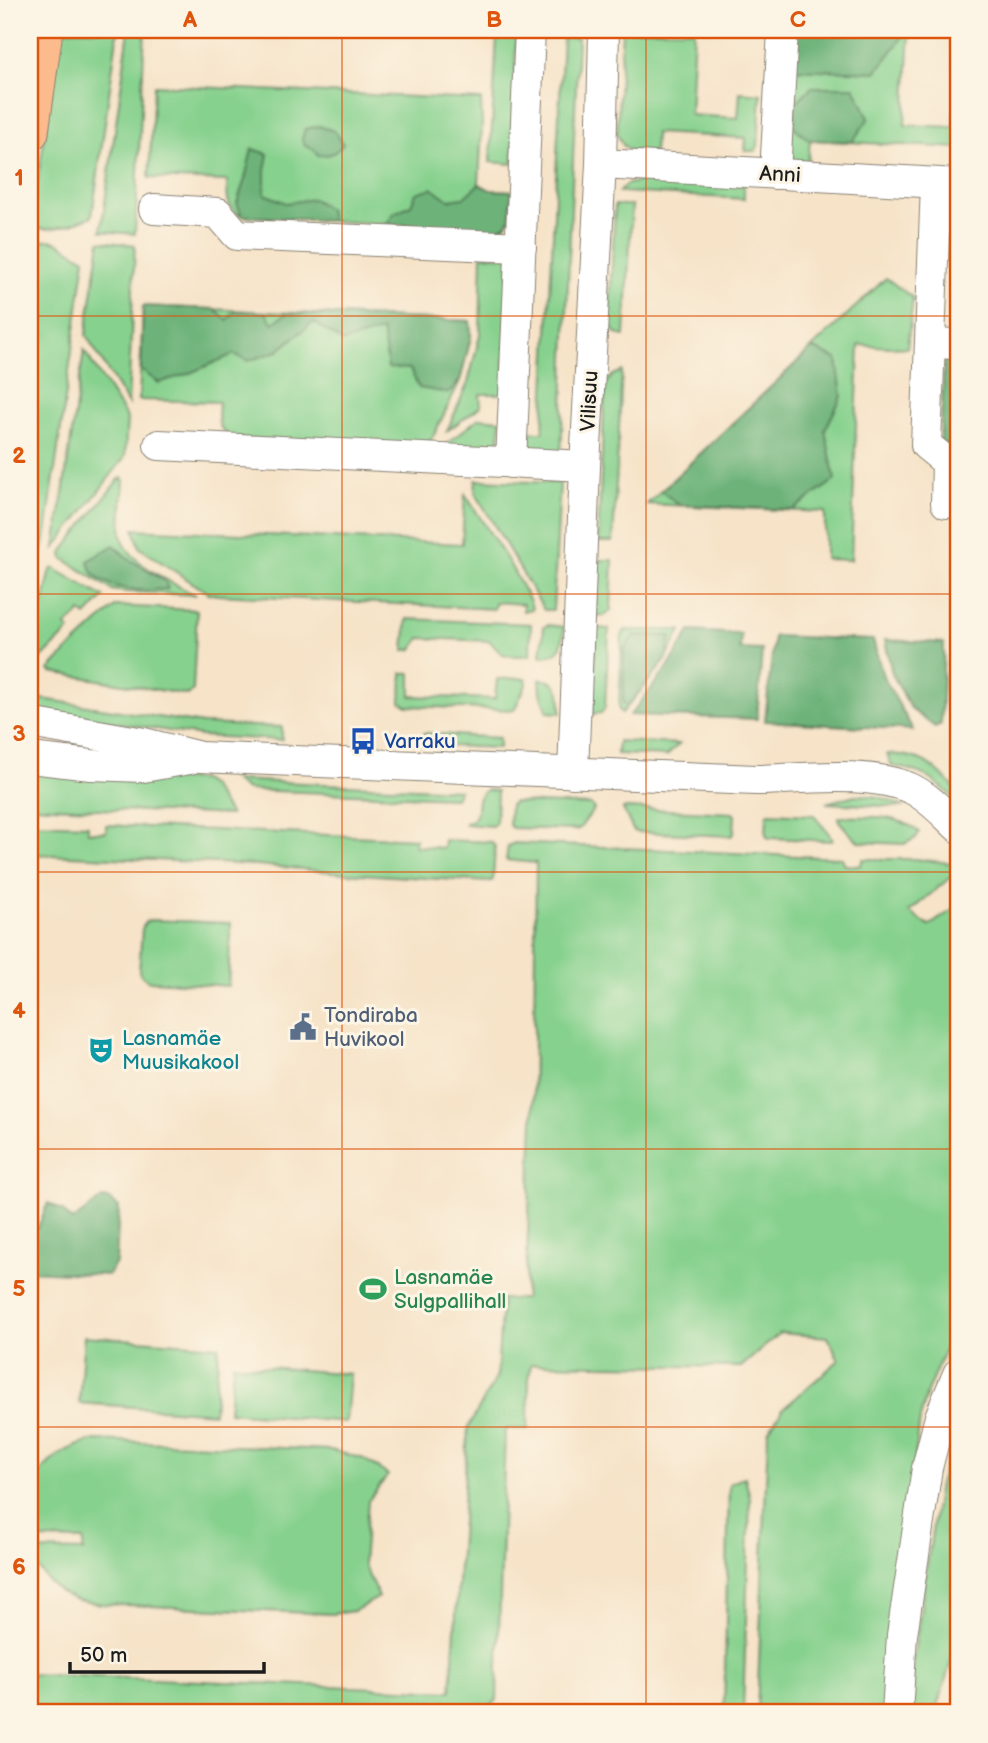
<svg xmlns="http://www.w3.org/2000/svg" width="988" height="1743" font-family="'Balsamiq Sans',sans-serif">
	<rect width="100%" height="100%" fill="#fcf5e5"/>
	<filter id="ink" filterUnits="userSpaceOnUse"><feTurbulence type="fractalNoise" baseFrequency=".0143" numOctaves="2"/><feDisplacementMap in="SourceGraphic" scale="14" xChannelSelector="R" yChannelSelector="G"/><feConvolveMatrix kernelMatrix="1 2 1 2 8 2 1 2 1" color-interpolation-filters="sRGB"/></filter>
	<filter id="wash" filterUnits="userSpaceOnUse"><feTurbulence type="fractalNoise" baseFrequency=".00686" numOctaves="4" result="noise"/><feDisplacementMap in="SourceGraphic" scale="28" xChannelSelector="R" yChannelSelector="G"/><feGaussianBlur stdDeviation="1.57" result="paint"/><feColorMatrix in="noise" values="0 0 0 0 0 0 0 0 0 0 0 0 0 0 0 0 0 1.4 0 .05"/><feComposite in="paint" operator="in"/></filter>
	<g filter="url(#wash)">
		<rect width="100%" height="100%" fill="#f6e3c8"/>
		<g fill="#87d18e" stroke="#527655" stroke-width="2">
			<path d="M60 30H118L92 216C73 224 52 233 31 227Z"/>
			<path d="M129 30H145L135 234 101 231Z"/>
			<path d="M622 30H694L690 115 738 118 740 92 761 94 758 146 755 151H745L746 138 655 133 654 153 630 151 623 145 617 134Z"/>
			<path d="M793 30H910L905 125 954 127 955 104H958V148L810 140 808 162 794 161 789 155Z"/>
			<path d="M497 36 516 37 513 164 490 162Z"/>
			<path d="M563 37 578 38 561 456 531 450 522 432H543Z"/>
			<path d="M154 85 481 100 482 124 479 184 490 190 512 191 506 225 495 230 242 216C226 209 227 197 227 181L149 178Z"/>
			<path d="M646 180 744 185V199L619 192 627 184Z"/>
			<path d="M615 205H632L625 336 616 334 609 324Z"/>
			<path d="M49 240 57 242 85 259 45 540 39 569 30 603V242Z"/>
			<path d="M100 241 135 245 128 404 86 335Z"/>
			<path d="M482 255 510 257 503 394H480L481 406 447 431 468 383 480 335Z"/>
			<path d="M886 278 913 298 907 348 859 345 851 560 825 559V512L647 504Z"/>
			<path d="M143 306 470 321 471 337 460 381 435 433 426 447 233 439C215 427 218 422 219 402L139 400Z"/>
			<path d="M84 350 127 418 125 457 55 548Z"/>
			<path d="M622 371 613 542H598L605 384 613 375Z"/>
			<path d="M479 418 501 420 499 441 496 447 440 449Z"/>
			<path d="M122 478 124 480C123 498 120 517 122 535 125 562 174 584 196 595L125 592 112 590 64 559 62 556 63 551 118 480Z"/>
			<path d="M476 480 560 483 553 610H544L475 492Z"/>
			<path d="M465 494 508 561 530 601 532 609 523 611V604L495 602 494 609 218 595 208 593 140 548 134 529 462 544Z"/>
			<path d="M598 560H613L611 611 604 616 595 615Z"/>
			<path d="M53 568 104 597 86 616 81 612 66 626 70 630 32 668 30 667V655L51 570Z"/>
			<path d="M116 606 197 610 193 690 188 695 51 672 49 670 66 652Z"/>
			<path d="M407 619 531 624 530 656C507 655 504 660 490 641L420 638 413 649 404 650Z"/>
			<path d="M547 625 564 627C563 645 562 656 541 656L544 627Z"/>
			<path d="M596 628 609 629 605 708 601 713 592 714Z"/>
			<path d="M626 630H681L666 660 622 713 619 710V706L622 634Z"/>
			<path d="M402 673H411V696L495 699 497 679 526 678 527 683 514 710 407 706 401 702Z"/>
			<path d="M540 679C562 681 561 694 561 713L548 712 541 693Z"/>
			<path d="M30 697 203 724 282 727V740L201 736 30 709Z"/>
			<path d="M424 733 499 738V748L422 745Z"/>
			<path d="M618 741 679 744 667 756 617 754Z"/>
			<path d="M887 754C926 755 932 766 958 791V794L955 799C932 778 923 771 892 766Z"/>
			<path d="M30 769 202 780 211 786 230 815 30 806Z"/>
			<path d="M233 780 459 790 455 798 247 790Z"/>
			<path d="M486 790 497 791 496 822 492 826 464 824C488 815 468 803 486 790Z"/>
			<path d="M855 795C874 795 887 798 904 807L826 803Z"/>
			<path d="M514 802 591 805 594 809 580 828 576 830 512 828 509 825 510 805Z"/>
			<path d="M626 808 733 813 735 815 734 833 731 836 636 832 633 830 623 809Z"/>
			<path d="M769 813 814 815 833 839 832 841 769 838 766 836 767 815Z"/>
			<path d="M839 817C866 817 898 813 919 832L916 838 904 844 860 842 853 837 839 821Z"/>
			<path d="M30 823 88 825V832H106V825L416 839 415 846 443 848 444 840 492 842 495 847 493 880 489 882 344 873 257 865 30 854Z"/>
			<path d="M514 843 842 858 845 865 860 866 863 859H916L958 864V871L909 912 929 926 958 906V1318L927 1392 920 1419 896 1606 885 1713H757L768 1432 783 1409 839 1360 828 1337 780 1333 741 1367 531 1364 529 1376 528 1429H505L497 1699 483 1713H57L30 1703V1674L451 1691 468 1428 497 1376 502 1299H525L533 1122 536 863 506 860 508 846Z"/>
			<path d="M152 920 231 923 228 986 150 981 143 977 139 972 142 929 145 922Z"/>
			<path d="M84 1336 219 1346 214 1413 79 1403Z"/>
			<path d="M233 1364 350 1374 346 1422 229 1412Z"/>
			<path d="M958 1429V1640L935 1713H911L913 1661 939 1484Z"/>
			<path d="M95 1440 331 1450 364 1459 388 1475 368 1501 363 1564 379 1597 354 1611 332 1614 102 1604C93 1602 83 1602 74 1599 56 1593 34 1569 30 1550L83 1551 84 1540 30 1539C30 1524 27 1504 31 1489 32 1483 36 1479 39 1474 55 1454 70 1447 95 1440Z"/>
			<path d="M745 1477 750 1498 743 1713H724L729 1484Z"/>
		</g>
		<g fill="#6db379" stroke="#44684a" stroke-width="2">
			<path d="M793 30H908L876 72 791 69Z"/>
			<path d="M812 87H854L869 118 852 142 809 140 793 126 795 103Z"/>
			<path d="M319 126 335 131 343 144C336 153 330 156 318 155L313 149 305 146 302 139 305 129Z"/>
			<path d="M252 149 268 154 265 170V194L286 203 313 199 329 209 331 221 242 216 237 203 245 179Z"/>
			<path d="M479 184 490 190 512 191 510 219 506 225 495 230 387 224 394 213 411 205 416 193 432 188 449 200 463 198Z"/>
			<path d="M143 306 215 309 227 320 236 311 265 312 273 323 287 313 470 321 471 337 460 381 448 393 419 388 410 369 388 368 382 331 343 342 313 322 278 351 248 361 234 354 190 373 159 383 141 370Z"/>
			<path d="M812 348 837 359 842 396 825 430 835 480 793 510 679 505 661 491Z"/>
			<path d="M954 356H958V446L946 445 940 443 944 361Z"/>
			<path d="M114 545 127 558 165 581 168 589C143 591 116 592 96 576 92 573 90 566 88 561Z"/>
			<path d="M690 631 741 634 740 649 762 650 757 719 630 715 669 666Z"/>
			<path d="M634 635 671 636 666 660 628 706 623 703 624 650Z"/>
			<path d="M774 636 873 640 883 676 913 730 765 721Z"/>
			<path d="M885 640 944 643 941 724 935 727 911 709 892 674Z"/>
			<path d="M102 1198 109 1199 119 1207 116 1263 108 1275 30 1271V1226L37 1229 48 1203 63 1211 72 1221Z"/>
		</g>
	</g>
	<g filter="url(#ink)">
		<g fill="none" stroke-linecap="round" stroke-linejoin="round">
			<defs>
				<g id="minor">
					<path d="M601 164 958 184"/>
					<path d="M775 174 783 30"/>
					<path d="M936 184 926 445 947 462 946 503"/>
					<path d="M154 209 218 213 237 235 521 247"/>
					<path d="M930 343 958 344"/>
					<path d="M159 445 585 466"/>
					<path d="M511 463 530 30"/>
					<path d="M30 723 144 743 200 757 756 780C802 779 870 770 912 789 930 798 944 814 958 827"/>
					<path d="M30 758 91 765 143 767 190 759"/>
					<path d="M573 773 585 466 601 164 604 30"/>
					<path d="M897 1713 902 1635 927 1468 940 1417 958 1374"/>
				</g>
				<path id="major" d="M30 132 44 30"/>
			</defs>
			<use href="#minor" stroke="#898072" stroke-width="32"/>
			<use href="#major" stroke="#898072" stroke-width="39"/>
			<use href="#minor" stroke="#fff" stroke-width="30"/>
			<use href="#major" stroke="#fbbb8d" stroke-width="37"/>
		</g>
	</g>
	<path fill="none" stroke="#de560d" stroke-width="2" stroke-opacity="0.55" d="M342 30V1713M646 30V1713M30 316H958M30 594H958M30 872H958M30 1149H958M30 1427H958"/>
	<defs>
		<symbol id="bus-bare" viewBox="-9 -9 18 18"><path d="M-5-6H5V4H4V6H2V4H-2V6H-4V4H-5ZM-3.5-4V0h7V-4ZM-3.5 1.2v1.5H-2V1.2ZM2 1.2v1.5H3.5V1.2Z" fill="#1a4fb4" stroke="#fcf5e5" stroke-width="2.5" paint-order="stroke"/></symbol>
		<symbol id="civic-bare" viewBox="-9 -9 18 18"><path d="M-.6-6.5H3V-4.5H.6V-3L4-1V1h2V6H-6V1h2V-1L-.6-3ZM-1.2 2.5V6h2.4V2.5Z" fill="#5c6f8a" stroke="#fcf5e5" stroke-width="2.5" paint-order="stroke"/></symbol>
		<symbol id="theatre-bare" viewBox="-9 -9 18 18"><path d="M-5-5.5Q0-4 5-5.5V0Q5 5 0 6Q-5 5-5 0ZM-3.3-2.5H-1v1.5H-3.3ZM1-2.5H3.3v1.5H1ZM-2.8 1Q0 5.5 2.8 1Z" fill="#0f9aa8" stroke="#fcf5e5" stroke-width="2.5" paint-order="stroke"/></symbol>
		<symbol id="stadium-bare" viewBox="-9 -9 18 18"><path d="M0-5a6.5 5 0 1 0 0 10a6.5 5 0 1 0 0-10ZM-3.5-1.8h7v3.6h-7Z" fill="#2e9e5b" stroke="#fcf5e5" stroke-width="2.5" paint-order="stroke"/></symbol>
	</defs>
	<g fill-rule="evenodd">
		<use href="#bus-bare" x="344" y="722" width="38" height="38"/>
		<use href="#civic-bare" x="284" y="1008" width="38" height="38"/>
		<use href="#theatre-bare" x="82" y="1031" width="38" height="38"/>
		<use href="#stadium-bare" x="354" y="1270" width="38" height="38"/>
	</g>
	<g text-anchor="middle" stroke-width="6" stroke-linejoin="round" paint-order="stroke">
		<g font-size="21" fill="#1c1c1c" stroke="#fcf5e5">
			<text transform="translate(780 174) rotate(3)" y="7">Anni</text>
			<text transform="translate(589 401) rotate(-87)" y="7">Vilisuu</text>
		</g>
		<g font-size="21" fill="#164399" stroke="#fcf5e5" text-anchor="start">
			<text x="384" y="748">Varraku</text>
		</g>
		<g font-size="21" fill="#4e5e75" stroke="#fcf5e5" text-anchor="start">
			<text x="324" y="1022">Tondiraba<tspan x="324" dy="24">Huvikool</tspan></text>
		</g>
		<g font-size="21" fill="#0d838f" stroke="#fcf5e5" text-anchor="start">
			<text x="122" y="1045">Lasnamäe<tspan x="122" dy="24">Muusikakool</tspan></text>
		</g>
		<g font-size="21" fill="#27864d" stroke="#fcf5e5" text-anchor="start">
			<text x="394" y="1284">Lasnamäe<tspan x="394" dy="24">Sulgpallihall</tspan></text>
		</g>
	</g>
	<rect width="988" height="1743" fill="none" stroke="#fcf5e5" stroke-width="77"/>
	<path d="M70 1662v10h194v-10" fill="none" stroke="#1c1c1c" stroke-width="3.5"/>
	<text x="80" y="1662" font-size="21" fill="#1c1c1c" stroke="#fcf5e5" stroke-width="5" paint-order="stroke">50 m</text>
	<rect x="38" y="38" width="912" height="1666" fill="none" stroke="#de560d" stroke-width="2.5"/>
	<g font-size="23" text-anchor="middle" font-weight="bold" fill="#de560d">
		<text x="190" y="27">A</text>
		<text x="494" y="27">B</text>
		<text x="798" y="27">C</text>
		<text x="19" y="185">1</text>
		<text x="19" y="463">2</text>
		<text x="19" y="741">3</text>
		<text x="19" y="1018">4</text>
		<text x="19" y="1296">5</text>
		<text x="19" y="1574">6</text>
	</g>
</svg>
